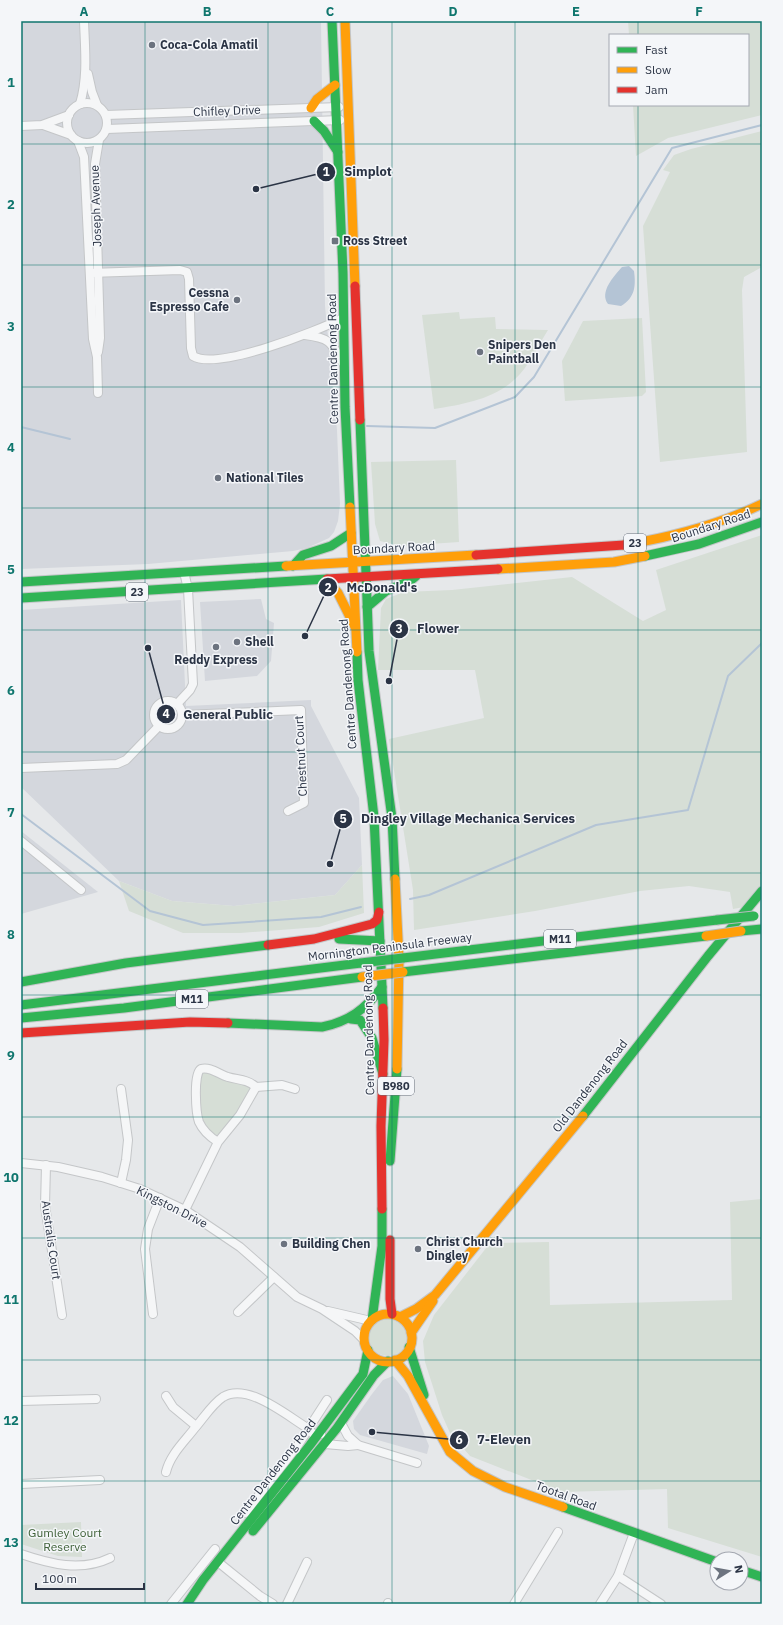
<svg xmlns="http://www.w3.org/2000/svg" width="783" height="1625" font-family="'IBM Plex Sans',sans-serif">
	<rect width="100%" height="100%" fill="#e6e8ea"/>
	<g fill="#d4d7dd">
		<path d="M21 21H321L325 306 337 430 340 504 338 521 334 532 329 538 307 548 293 551 148 564 21 569Z"/>
		<path d="M261 599 266 619 274 623 271 661 257 676 205 681 200 602Z"/>
		<path d="M181 600 186 706 311 700V706L359 798 362 865 335 895 234 906 172 901 119 881 21 787V610Z"/>
		<path d="M21 831 98 892 21 914Z"/>
		<path d="M393 1376 408 1394 429 1446 427 1454 360 1435 354 1429 353 1421 372 1394 383 1380Z"/>
	</g>
	<g fill="#d6ded6">
		<path d="M628 21H762V115L668 138 636 156 633 105H748V35H629Z"/>
		<path d="M762 131V267L744 277 742 290 747 452 660 462 643 226 670 172 663 170 674 155 691 149Z"/>
		<path d="M459 312 460 319 495 317 496 329 548 330C539 344 531 362 520 374 498 399 464 404 434 409L422 315Z"/>
		<path d="M642 318 646 392 642 396 565 401 562 361 583 321Z"/>
		<path d="M456 460 459 542 401 546 380 541 375 524 371 462Z"/>
		<path d="M762 535V883L744 907 733 909 730 892 689 886 640 891 535 911 414 930 413 890 389 739 484 718 475 670H378L381 608 386 599 404 592 452 590 572 577 643 621 666 610 656 570Z"/>
		<path d="M362 865 364 913 319 927 240 933H183L129 911 119 881 172 901 234 906 335 895Z"/>
		<path d="M204 1072 243 1082 250 1087V1091L238 1113 220 1134 216 1135 204 1127 198 1108 201 1073Z"/>
		<path d="M762 1199V1557L668 1528 667 1489 562 1492 470 1456 450 1433 442 1415 425 1362 423 1341 434 1315 490 1243 549 1242 550 1305 732 1300 730 1202Z"/>
		<circle cx="388" cy="1337" r="19"/>
		<path d="M81 1522 82 1557 58 1556 21 1544V1525Z"/>
	</g>
	<path fill="#b4c4d5" d="M629 266 634 271C636 286 635 298 621 306L608 304C599 292 614 276 622 267Z"/>
	<g fill="none" stroke-linecap="round" stroke-linejoin="round">
		<g stroke="#b4c4d5" stroke-width="2">
			<path d="M367 426 435 428 515 397 534 377 672 148 762 125"/>
			<path d="M21 427 70 439"/>
			<path d="M21 814 150 911 203 925 321 917 361 907"/>
			<path d="M410 899 429 895 596 825 688 810 728 676 762 643"/>
		</g>
		<defs>
			<g id="street">
				<path d="M88 74 92 92 97 105"/>
				<circle cx="87" cy="123" r="20"/>
				<path d="M80 104C88 77 85 49 84 21"/>
				<path d="M106 115 339 107"/>
				<path d="M43 125 71 135"/>
				<path d="M21 126 42 125 69 115"/>
				<path d="M107 129 340 120"/>
				<path d="M78 141 84 157 93 339 97 357 98 393"/>
				<path d="M90 273 180 270 187 272 189 279 191 348 193 356C217 371 317 331 343 318"/>
				<path d="M305 335C329 338 331 341 342 362"/>
				<path d="M98 352 100 338 95 164 99 140"/>
				<circle cx="168" cy="715" r="14"/>
				<path d="M177 704 190 690 193 684 188 589 184 572"/>
				<path d="M182 715 301 710 304 803 288 811"/>
				<path d="M21 768 117 764 126 760 159 726"/>
				<path d="M21 841 81 890"/>
				<path d="M256 1087 282 1085 295 1089"/>
				<path d="M121 1089 128 1140 126 1160 121 1183"/>
				<path d="M21 1163 58 1167 102 1177 140 1189 185 1210 240 1247 297 1297 322 1309 355 1331 364 1340"/>
				<path d="M46 1165 45 1206 62 1315"/>
				<path d="M185 1210 218 1142 240 1115 256 1087C247 1079 238 1080 228 1077 220 1075 210 1066 201 1069 193 1073 196 1114 199 1122 203 1131 210 1137 218 1142"/>
				<path d="M328 1311 371 1321"/>
				<path d="M238 1312 274 1277"/>
				<path d="M153 1314 145 1249 148 1229 160 1198"/>
				<path d="M166 1396 173 1407 196 1426"/>
				<path d="M21 1401 96 1399"/>
				<path d="M341 1423 348 1436 358 1445 417 1463"/>
				<path d="M325 1444 348 1446 358 1445"/>
				<path d="M166 1472C170 1455 184 1442 194 1429 203 1419 212 1404 223 1397 248 1382 287 1416 309 1429L313 1434H321"/>
				<path d="M21 1484 100 1480"/>
				<path d="M245 1513 298 1445 327 1400"/>
				<path d="M21 1554C50 1564 81 1572 110 1558"/>
				<path d="M218 1562 260 1596 273 1604"/>
				<path d="M618 1576 661 1604"/>
				<path d="M171 1604 215 1549"/>
				<path d="M287 1604 307 1562"/>
				<path d="M388 1604V1603"/>
				<path d="M514 1604 558 1532"/>
				<path d="M600 1604 618 1576 634 1533"/>
			</g>
			<g id="fast">
				<path d="M332 21 343 273 345 407 350 507"/>
				<path d="M314 121 324 131 338 152"/>
				<path d="M360 420 369 651 392 818 395 879"/>
				<path d="M645 556 699 544 762 522"/>
				<path d="M293 566 303 555 331 546 351 533"/>
				<path d="M21 582 286 566"/>
				<path d="M21 598 327 579"/>
				<path d="M367 607 386 591 410 581 416 576"/>
				<path d="M357 652 358 680 374 817 383 1008"/>
				<path d="M741 931 762 929"/>
				<path d="M339 939 380 941"/>
				<path d="M403 958 717 920"/>
				<path d="M403 972 706 936"/>
				<path d="M21 982 126 963 268 945"/>
				<path d="M21 1005 361 963"/>
				<path d="M21 1018 124 1008 362 977"/>
				<path d="M351 1019 360 1020 372 1038 383 1074"/>
				<path d="M228 1023 322 1027C348 1022 366 1009 382 987"/>
				<path d="M583 1116 708 956 762 891"/>
				<path d="M390 1161 397 1069"/>
				<path d="M372 1320 382 1246V1209"/>
				<path d="M409 1347 424 1395"/>
				<path d="M563 1507 717 1562"/>
				<path d="M253 1531 337 1428 374 1375 388 1361"/>
				<path d="M741 1570 762 1577"/>
				<path d="M187 1604 203 1580 310 1445 363 1374 368 1350"/>
			</g>
			<g id="slow">
				<path d="M345 21 355 286"/>
				<path d="M311 108 317 99 335 85"/>
				<path d="M350 507 357 652"/>
				<path d="M624 545C672 537 718 525 762 504"/>
				<path d="M286 566 476 555"/>
				<path d="M498 569 614 562 645 556"/>
				<path d="M327 580 338 593 355 627"/>
				<path d="M395 879 399 959 397 1069"/>
				<circle cx="388" cy="1338" r="24"/>
				<path d="M400 1317 416 1309 435 1295 583 1116"/>
				<path d="M411 1333 433 1301"/>
				<path d="M395 1360 408 1376 450 1452 473 1471 505 1487 563 1507"/>
			</g>
			<g id="jam">
				<path d="M355 286 360 420"/>
				<path d="M476 555 624 545"/>
				<path d="M327 579 498 569"/>
				<path d="M268 945 314 939 372 924 377 920 379 912"/>
				<path d="M21 1033 190 1022 228 1023"/>
				<path d="M382 1209 381 1126 384 1040 383 1008"/>
				<path d="M390 1240V1299L392 1314"/>
			</g>
		</defs>
		<use href="#street" stroke="#c4c6c8" stroke-width="10"/>
		<use href="#fast" stroke="#c4c6c8" stroke-width="11"/>
		<use href="#slow" stroke="#c4c6c8" stroke-width="11"/>
		<use href="#jam" stroke="#c4c6c8" stroke-width="11"/>
		<use href="#street" stroke="#f5f6f7" stroke-width="8"/>
		<use href="#fast" stroke="#30b455" stroke-width="9"/>
		<use href="#slow" stroke="#ff9f0a" stroke-width="9"/>
		<use href="#jam" stroke="#e5322d" stroke-width="9"/>
		<defs>
			<g id="fast-bridge">
				<path d="M717 920 754 916"/>
				<path d="M361 963 403 958"/>
			</g>
			<g id="slow-bridge">
				<path d="M706 936 741 931"/>
				<path d="M362 977 403 972"/>
			</g>
		</defs>
		<use href="#fast-bridge" stroke="#b8bbbf" stroke-width="11" stroke-linecap="butt"/>
		<use href="#slow-bridge" stroke="#b8bbbf" stroke-width="11" stroke-linecap="butt"/>
		<use href="#fast-bridge" stroke="#30b455" stroke-width="9"/>
		<use href="#slow-bridge" stroke="#ff9f0a" stroke-width="9"/>
	</g>
	<path fill="none" stroke="#0f766e" stroke-width="1" stroke-opacity="0.55" d="M145 21V1604M268 21V1604M392 21V1604M515 21V1604M638 21V35M638 105V1604M21 144H762M21 265H762M21 387H762M21 508H762M21 630H762M21 752H762M21 873H762M21 995H762M21 1117H762M21 1238H762M21 1360H762M21 1481H762"/>
	<g fill="#6c737f" stroke="#f4f6f9" stroke-width="1.5">
		<circle cx="152" cy="45" r="4"/>
		<rect x="331" y="237" width="8" height="8" rx="2"/>
		<circle cx="237" cy="300" r="4"/>
		<circle cx="480" cy="352" r="4"/>
		<circle cx="218" cy="478" r="4"/>
		<circle cx="237" cy="642" r="4"/>
		<circle cx="216" cy="647" r="4"/>
		<circle cx="284" cy="1244" r="4"/>
		<circle cx="418" cy="1249" r="4"/>
	</g>
	<g text-anchor="middle" stroke-width="3" stroke-linejoin="round" paint-order="stroke">
		<g fill="#f4f6f9" stroke="#676e7b" stroke-width="1">
			<rect x="624" y="534" width="22" height="18" rx="3"/>
			<rect x="126" y="583" width="22" height="18" rx="3"/>
			<rect x="544" y="930" width="32" height="18" rx="3"/>
			<rect x="176" y="990" width="32" height="18" rx="3"/>
			<rect x="378" y="1077" width="36" height="18" rx="3"/>
		</g>
		<g font-size="11" font-weight="bold" fill="#2b3445">
			<text x="635" y="547">23</text>
			<text x="137" y="596">23</text>
			<text x="560" y="943">M11</text>
			<text x="192" y="1003">M11</text>
			<text x="396" y="1090">B980</text>
		</g>
		<g font-size="12" font-weight="bold" fill="#2b3445" stroke="#f4f6f9" text-anchor="start">
			<text x="160" y="49">Coca-Cola Amatil</text>
			<text x="343" y="245">Ross Street</text>
			<text x="229" y="297" text-anchor="end">Cessna<tspan x="229" dy="14">Espresso Cafe</tspan></text>
			<text x="488" y="349">Snipers Den<tspan x="488" dy="14">Paintball</tspan></text>
			<text x="226" y="482">National Tiles</text>
			<text x="245" y="646">Shell</text>
			<text x="216" y="664" text-anchor="middle">Reddy Express</text>
			<text x="426" y="1246">Christ Church<tspan x="426" dy="14">Dingley</tspan></text>
			<text x="292" y="1248">Building Chen</text>
		</g>
		<g font-size="12" fill="#2b3445" stroke="#f4f6f9">
			<text transform="translate(227 111) rotate(-2)" y="4">Chifley Drive</text>
			<text transform="translate(96 206) rotate(-92)" y="4">Joseph Avenue</text>
			<text transform="translate(333 359) rotate(-91)" y="4">Centre Dandenong Road</text>
			<text transform="translate(711 526) rotate(-18)" y="4">Boundary Road</text>
			<text transform="translate(394 548) rotate(-3)" y="4">Boundary Road</text>
			<text transform="translate(348 684) rotate(-94)" y="4">Centre Dandenong Road</text>
			<text transform="translate(301 756) rotate(-93)" y="4">Chestnut Court</text>
			<text transform="translate(390 947) rotate(-7)" y="4">Mornington Peninsula Freeway</text>
			<text transform="translate(369 1030) rotate(-91)" y="4">Centre Dandenong Road</text>
			<text transform="translate(590 1086) rotate(-52)" y="4">Old Dandenong Road</text>
			<text transform="translate(172 1207) rotate(27)" y="4">Kingston Drive</text>
			<text transform="translate(51 1240) rotate(82)" y="4">Australis Court</text>
			<text transform="translate(273 1472) rotate(-52)" y="4">Centre Dandenong Road</text>
			<text transform="translate(566 1496) rotate(20)" y="4">Tootal Road</text>
		</g>
		<g font-size="12" fill="#3f6138" stroke="#f4f6f9">
			<text x="65" y="1537">Gumley Court<tspan x="65" dy="14">Reserve</tspan></text>
		</g>
	</g>
	<path fill="none" stroke="#2b3445" stroke-width="1.5" d="M256 189L326 172M305 636L328 587M389 681L399 629M148 648L166 714M330 864L343 819M372 1432L459 1440"/>
	<g fill="#2b3445" stroke="#f4f6f9" stroke-width="1.5">
		<circle cx="256" cy="189" r="4"/>
		<circle cx="305" cy="636" r="4"/>
		<circle cx="389" cy="681" r="4"/>
		<circle cx="148" cy="648" r="4"/>
		<circle cx="330" cy="864" r="4"/>
		<circle cx="372" cy="1432" r="4"/>
		<circle cx="326" cy="172" r="10"/>
		<circle cx="328" cy="587" r="10"/>
		<circle cx="399" cy="629" r="10"/>
		<circle cx="166" cy="714" r="10"/>
		<circle cx="343" cy="819" r="10"/>
		<circle cx="459" cy="1440" r="10"/>
	</g>
	<g font-size="12" text-anchor="middle" font-weight="bold" fill="#fff">
		<text x="326" y="176">1</text>
		<text x="328" y="592">2</text>
		<text x="399" y="633">3</text>
		<text x="166" y="718">4</text>
		<text x="343" y="823">5</text>
		<text x="459" y="1444">6</text>
	</g>
	<g font-size="13" text-anchor="middle" font-weight="bold" fill="#2b3445" stroke="#f4f6f9" stroke-width="3" stroke-linejoin="round" paint-order="stroke">
		<text x="368" y="176">Simplot</text>
		<text x="382" y="592">McDonald's</text>
		<text x="438" y="633">Flower</text>
		<text x="228" y="719">General Public</text>
		<text x="468" y="823">Dingley Village Mechanica Services</text>
		<text x="504" y="1444">7-Eleven</text>
	</g>
	<rect width="783" height="1625" fill="none" stroke="#f4f6f9" stroke-width="44"/>
	<rect x="609" y="34" width="140" height="72" fill="#f4f6f9" stroke="#a4a8b1"/>
	<rect x="617" y="47" width="20" height="6" fill="#30b455" stroke="#a4a8b1"/>
	<text x="645" y="54" font-size="12" fill="#2b3445">Fast</text>
	<rect x="617" y="67" width="20" height="6" fill="#ff9f0a" stroke="#a4a8b1"/>
	<text x="645" y="74" font-size="12" fill="#2b3445">Slow</text>
	<rect x="617" y="87" width="20" height="6" fill="#e5322d" stroke="#a4a8b1"/>
	<text x="645" y="94" font-size="12" fill="#2b3445">Jam</text>
	<g transform="translate(729 1571) rotate(79)"><circle r="19" fill="#f4f6f9" stroke="#a4a8b1"/>
	<path d="M0-3L7 15L0 10L-7 15Z" fill="#6c737f"/>
	<text y="-6" font-size="11" font-weight="bold" text-anchor="middle" fill="#2b3445">N</text>
	</g>
	<path d="M36 1583v6h108v-6" fill="none" stroke="#2b3445" stroke-width="2"/>
	<text x="42" y="1583" font-size="12" fill="#2b3445" stroke="#f4f6f9" stroke-width="3" paint-order="stroke">100 m</text>
	<rect x="22" y="22" width="739" height="1581" fill="none" stroke="#0f766e" stroke-width="1.5"/>
	<g font-size="13" text-anchor="middle" font-weight="bold" fill="#0f766e">
		<text x="84" y="16">A</text>
		<text x="207" y="16">B</text>
		<text x="330" y="16">C</text>
		<text x="453" y="16">D</text>
		<text x="576" y="16">E</text>
		<text x="699" y="16">F</text>
		<text x="11" y="87">1</text>
		<text x="11" y="209">2</text>
		<text x="11" y="331">3</text>
		<text x="11" y="452">4</text>
		<text x="11" y="574">5</text>
		<text x="11" y="695">6</text>
		<text x="11" y="817">7</text>
		<text x="11" y="939">8</text>
		<text x="11" y="1060">9</text>
		<text x="11" y="1182">10</text>
		<text x="11" y="1304">11</text>
		<text x="11" y="1425">12</text>
		<text x="11" y="1547">13</text>
	</g>
</svg>
